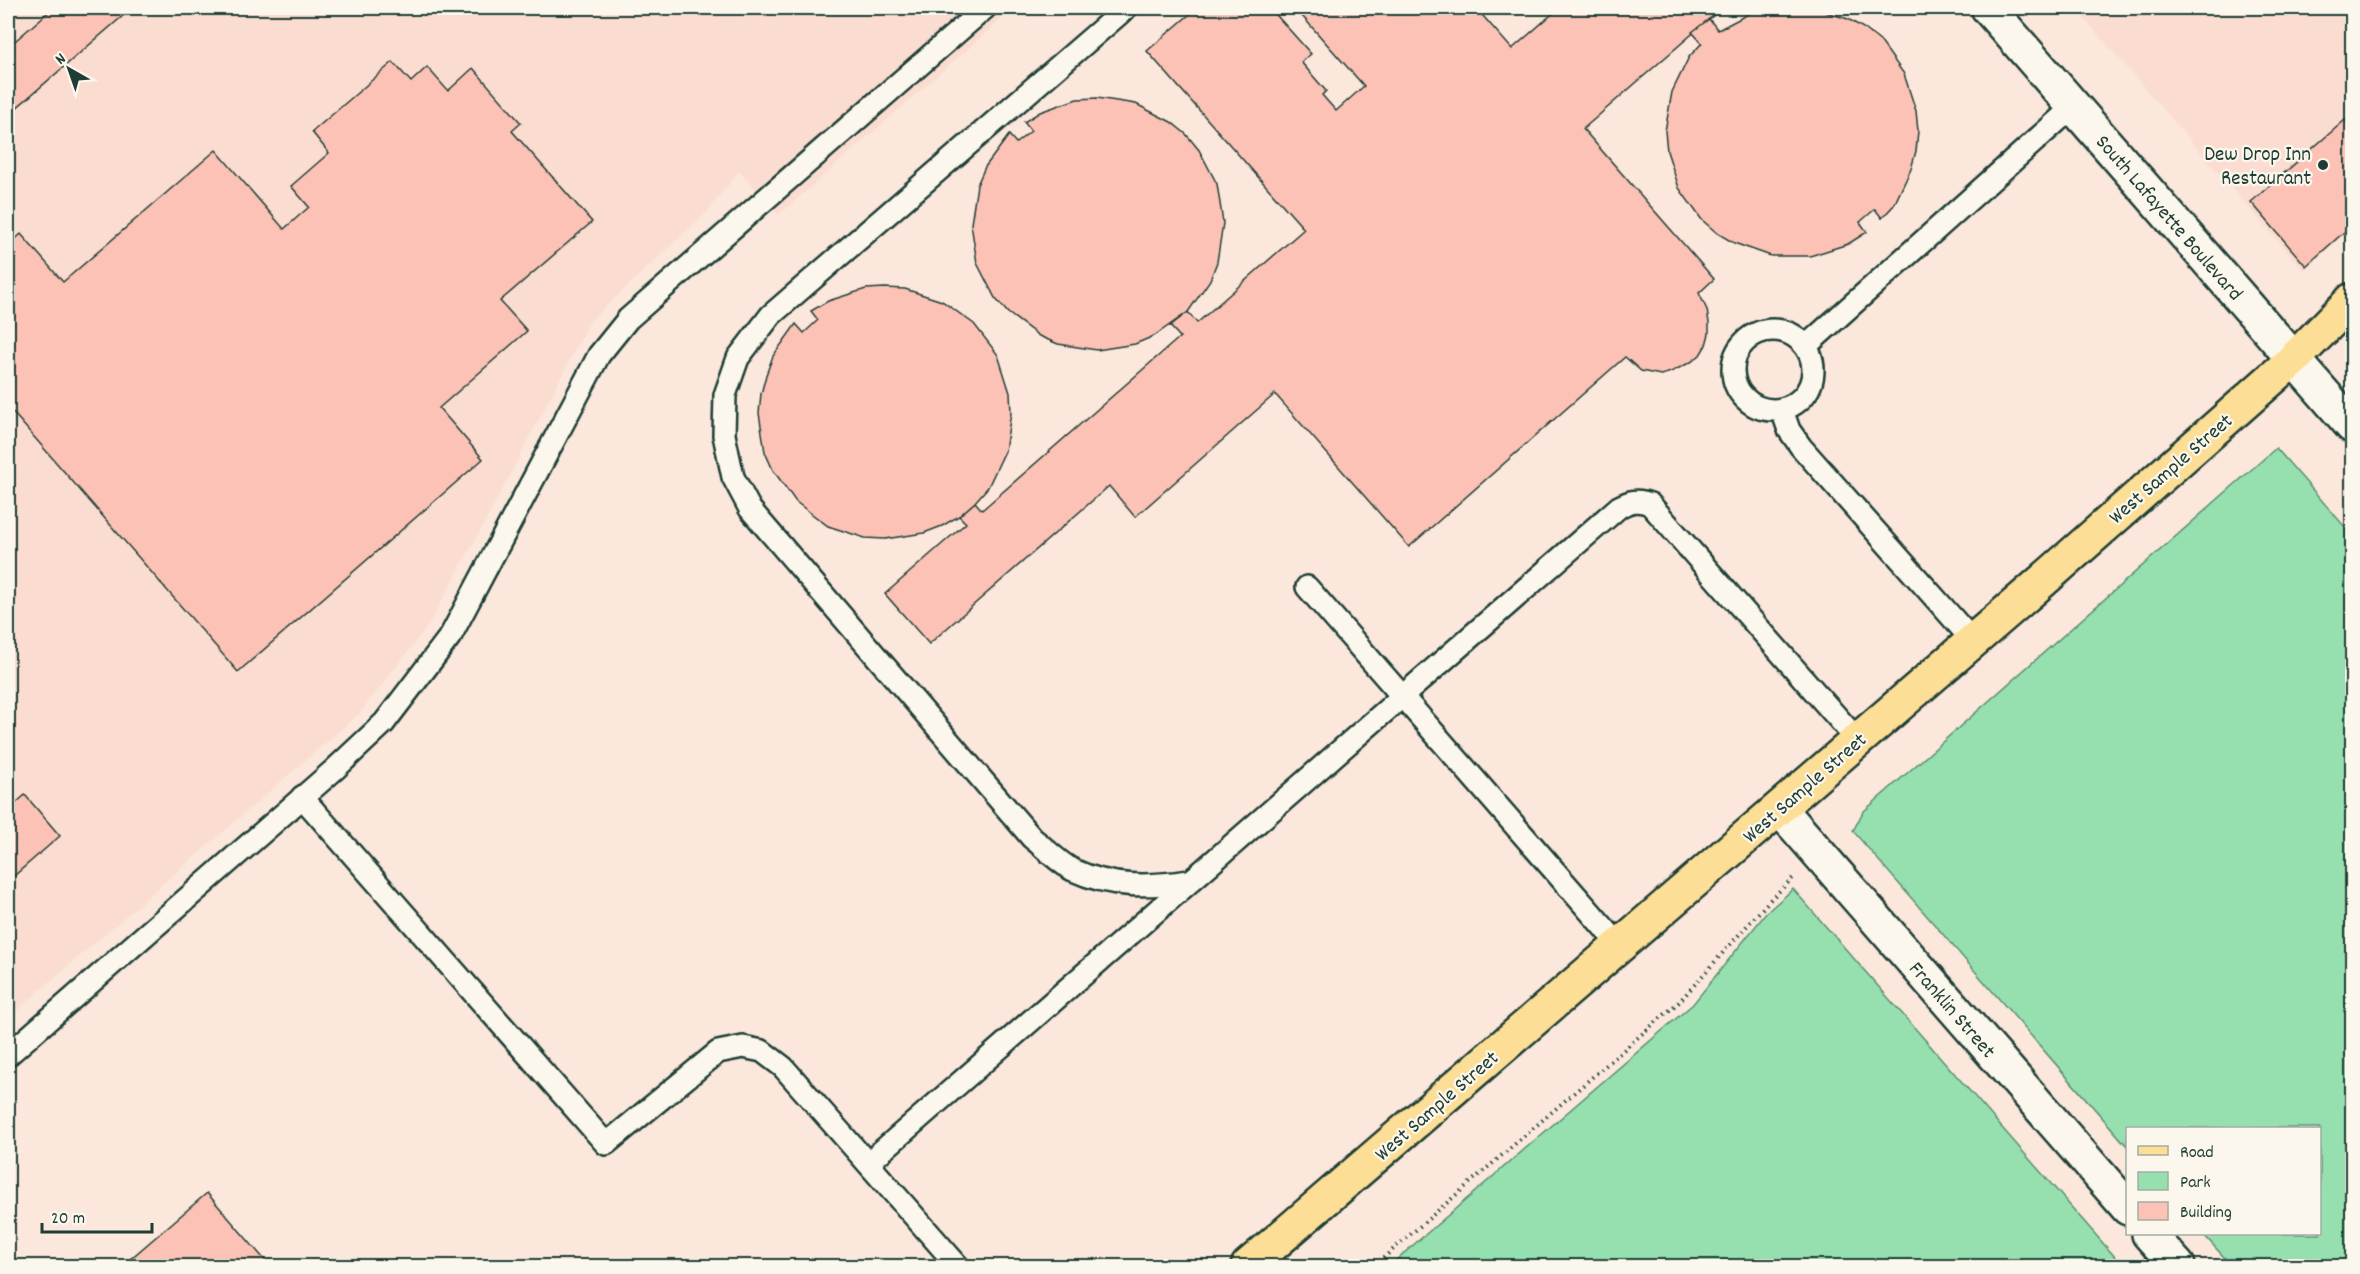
<svg xmlns="http://www.w3.org/2000/svg" width="2360" height="1274" font-family="Dekko,sans-serif">
	<rect width="100%" height="100%" fill="#fbe7dc"/>
	<filter id="ink" filterUnits="userSpaceOnUse"><feTurbulence type="fractalNoise" baseFrequency=".0167" numOctaves="2"/><feDisplacementMap in="SourceGraphic" scale="12" xChannelSelector="R" yChannelSelector="G"/><feConvolveMatrix kernelMatrix="1 2 1 2 8 2 1 2 1" color-interpolation-filters="sRGB"/></filter>
	<g filter="url(#ink)">
		<g fill="#fbdcd0">
			<path d="M8 8H1014L779 215 739 171 707 212 590 321 489 515 428 626 359 714 8 1018Z"/>
			<path d="M2075 8H2352V228L2304 271Z"/>
		</g>
		<g fill="#96e0b0" stroke="#5a8e72" stroke-width="1.5">
			<path d="M2276 448 2352 535V1266H2232L2203 1234H2320V1128H2128L2127 1146 1853 831 1863 812Z"/>
			<path d="M1793 889 2123 1266H1389L1693 1004 1767 912Z"/>
		</g>
		<g fill="#fcc2b5" stroke="#1f3d34" stroke-width="1.5">
			<path d="M53 8H132L8 115V47Z"/>
			<path d="M1197 8H1270L1311 54 1301 62 1326 91 1322 95 1336 111 1364 86 1295 8H1476L1512 49 1559 8H1722L1583 129 1714 279 1699 293 1707 310 1709 323V334L1706 345 1700 355 1691 362 1671 372 1661 375 1641 371 1625 357 1409 547 1275 394 1135 517 1109 486 929 644 885 594 966 523 959 516 975 502 982 510 1180 337 1170 326 1188 312 1197 323 1304 229 1147 51Z"/>
			<path d="M1770 8H1813L1848 19 1865 29 1881 42 1904 74 1916 111 1918 131 1916 151 1911 169 1894 205 1882 218 1875 209 1860 222 1867 232 1848 244 1810 256H1771L1734 243 1717 233 1702 220 1679 188 1667 151 1665 131 1672 92 1689 57 1702 43 1692 32 1709 19 1718 30 1752 12Z"/>
			<path d="M393 62 411 82 427 67 448 91 473 68 521 123 512 131 592 222 500 301 527 331 439 408 483 459 238 672 8 407V246L21 234 63 282 216 150 284 229 309 207 291 186 329 153 312 132Z"/>
			<path d="M1097 98 1136 104 1171 122 1186 134 1199 150 1217 184 1223 223 1217 262 1210 280 1188 312 1154 336 1135 344 1097 350 1058 344 1039 336 1008 313 995 298 977 263 971 224 977 185 985 167 1009 135 1016 143 1031 131 1024 122 1040 112 1077 99Z"/>
			<path d="M2345 120 2352 128V225L2306 266 2251 202Z"/>
			<path d="M885 288 905 289 942 301 974 324 998 355 1010 393 1011 413 1005 451 988 487 975 502 959 516 942 526 924 533 885 539 865 538 828 526 796 502 773 470 765 452 759 413 761 394 766 375 773 356 796 324 804 333 818 320 811 311 828 301 866 289Z"/>
			<path d="M25 795 60 836 8 881V810Z"/>
			<path d="M207 1193 270 1266H122Z"/>
		</g>
		<g fill="none" stroke-linecap="round" stroke-linejoin="round">
			<defs>
				<g id="service">
					<path d="M1126 8 771 315 738 358 725 395 724 435 733 477 750 509 1032 838C1045 848 1059 863 1073 870 1112 888 1148 887 1189 881"/>
					<circle cx="1773" cy="370" r="40"/>
					<path d="M1806 346 2074 106"/>
					<path d="M1782 410 1789 430 1801 447 1973 641"/>
					<path d="M1307 587 1620 946"/>
					<path d="M302 797 606 1144 718 1052 743 1047 762 1051 783 1067 958 1266"/>
					<path d="M8 1055 335 769 384 723 451 635 599 355 628 319 985 8"/>
					<path d="M868 1163 1619 507C1630 501 1638 499 1650 504L1858 741"/>
				</g>
				<g id="minor">
					<path d="M1780 809 2128 1208"/>
					<path d="M2149 1234 2178 1266"/>
				</g>
				<path id="tertiary" d="M1988 8 2352 426"/>
				<path id="primary" d="M1248 1266 2031 591 2294 359 2352 300"/>
			</defs>
			<use href="#service" stroke="#1f3d34" stroke-width="26"/>
			<use href="#minor" stroke="#1f3d34" stroke-width="38"/>
			<use href="#tertiary" stroke="#1f3d34" stroke-width="38"/>
			<use href="#primary" stroke="#1f3d34" stroke-width="38"/>
			<path stroke="#1f3d34" stroke-width="4" stroke-dasharray="1.5 4.5" stroke-linecap="butt" d="M1374 1266 1679 1002 1770 900 1793 878"/>
			<use href="#service" stroke="#fbf7ec" stroke-width="21"/>
			<use href="#minor" stroke="#fbf7ec" stroke-width="33"/>
			<use href="#tertiary" stroke="#fbf7ec" stroke-width="33"/>
			<use href="#primary" stroke="#fdde96" stroke-width="33"/>
		</g>
	</g>
	<circle fill="#1f3d34" stroke="#fbf7ec" stroke-width="2" cx="2323" cy="165" r="6"/>
	<g text-anchor="middle" stroke-width="4.5" stroke-linejoin="round" paint-order="stroke">
		<g font-size="21" fill="#1f3d34" stroke="#fbf7ec" text-anchor="end">
			<text x="2311" y="160">Dew Drop Inn<tspan x="2311" dy="24">Restaurant</tspan></text>
		</g>
		<g font-size="21" fill="#1f3d34" stroke="#fbf7ec">
			<text transform="translate(2170 217) rotate(49)" y="7">South Lafayette Boulevard</text>
			<text transform="translate(2170 468) rotate(-41)" y="7">West Sample Street</text>
			<text transform="translate(1804 787) rotate(-41)" y="7">West Sample Street</text>
			<text transform="translate(1953 1009) rotate(49)" y="7">Franklin Street</text>
			<text transform="translate(1436 1105) rotate(-41)" y="7">West Sample Street</text>
		</g>
	</g>
	<rect width="2360" height="1274" fill="none" stroke="#fbf7ec" stroke-width="30"/>
	<rect x="15" y="15" width="2330" height="1244" fill="none" stroke="#1f3d34" stroke-width="2" filter="url(#ink)"/>
	<rect x="2126" y="1127" width="195" height="108" fill="#fbf7ec" stroke="#a3ada2" stroke-width="1.5"/>
	<rect x="2138" y="1146" width="30" height="9" fill="#fdde96" stroke="#a3ada2" stroke-width="1.5"/>
	<text x="2180" y="1157" font-size="18" fill="#1f3d34">Road</text>
	<rect x="2138" y="1172" width="30" height="18" fill="#96e0b0" stroke="#a3ada2" stroke-width="1.5"/>
	<text x="2180" y="1187" font-size="18" fill="#1f3d34">Park</text>
	<rect x="2138" y="1202" width="30" height="18" fill="#fcc2b5" stroke="#a3ada2" stroke-width="1.5"/>
	<text x="2180" y="1217" font-size="18" fill="#1f3d34">Building</text>
	<g transform="translate(69 69) rotate(320)" stroke="#fbf7ec" stroke-width="4.5" paint-order="stroke">
	<path d="M0-4.5L10 22L0 15L-10 22Z" fill="#1f3d34"/>
	<text y="-9" font-size="16" font-weight="bold" text-anchor="middle" fill="#1f3d34">N</text>
	</g>
	<path d="M42 1223v9h110v-9" fill="none" stroke="#1f3d34" stroke-width="3"/>
	<text x="51" y="1223" font-size="18" fill="#1f3d34" stroke="#fbf7ec" stroke-width="4.5" paint-order="stroke">20 m</text>
</svg>
